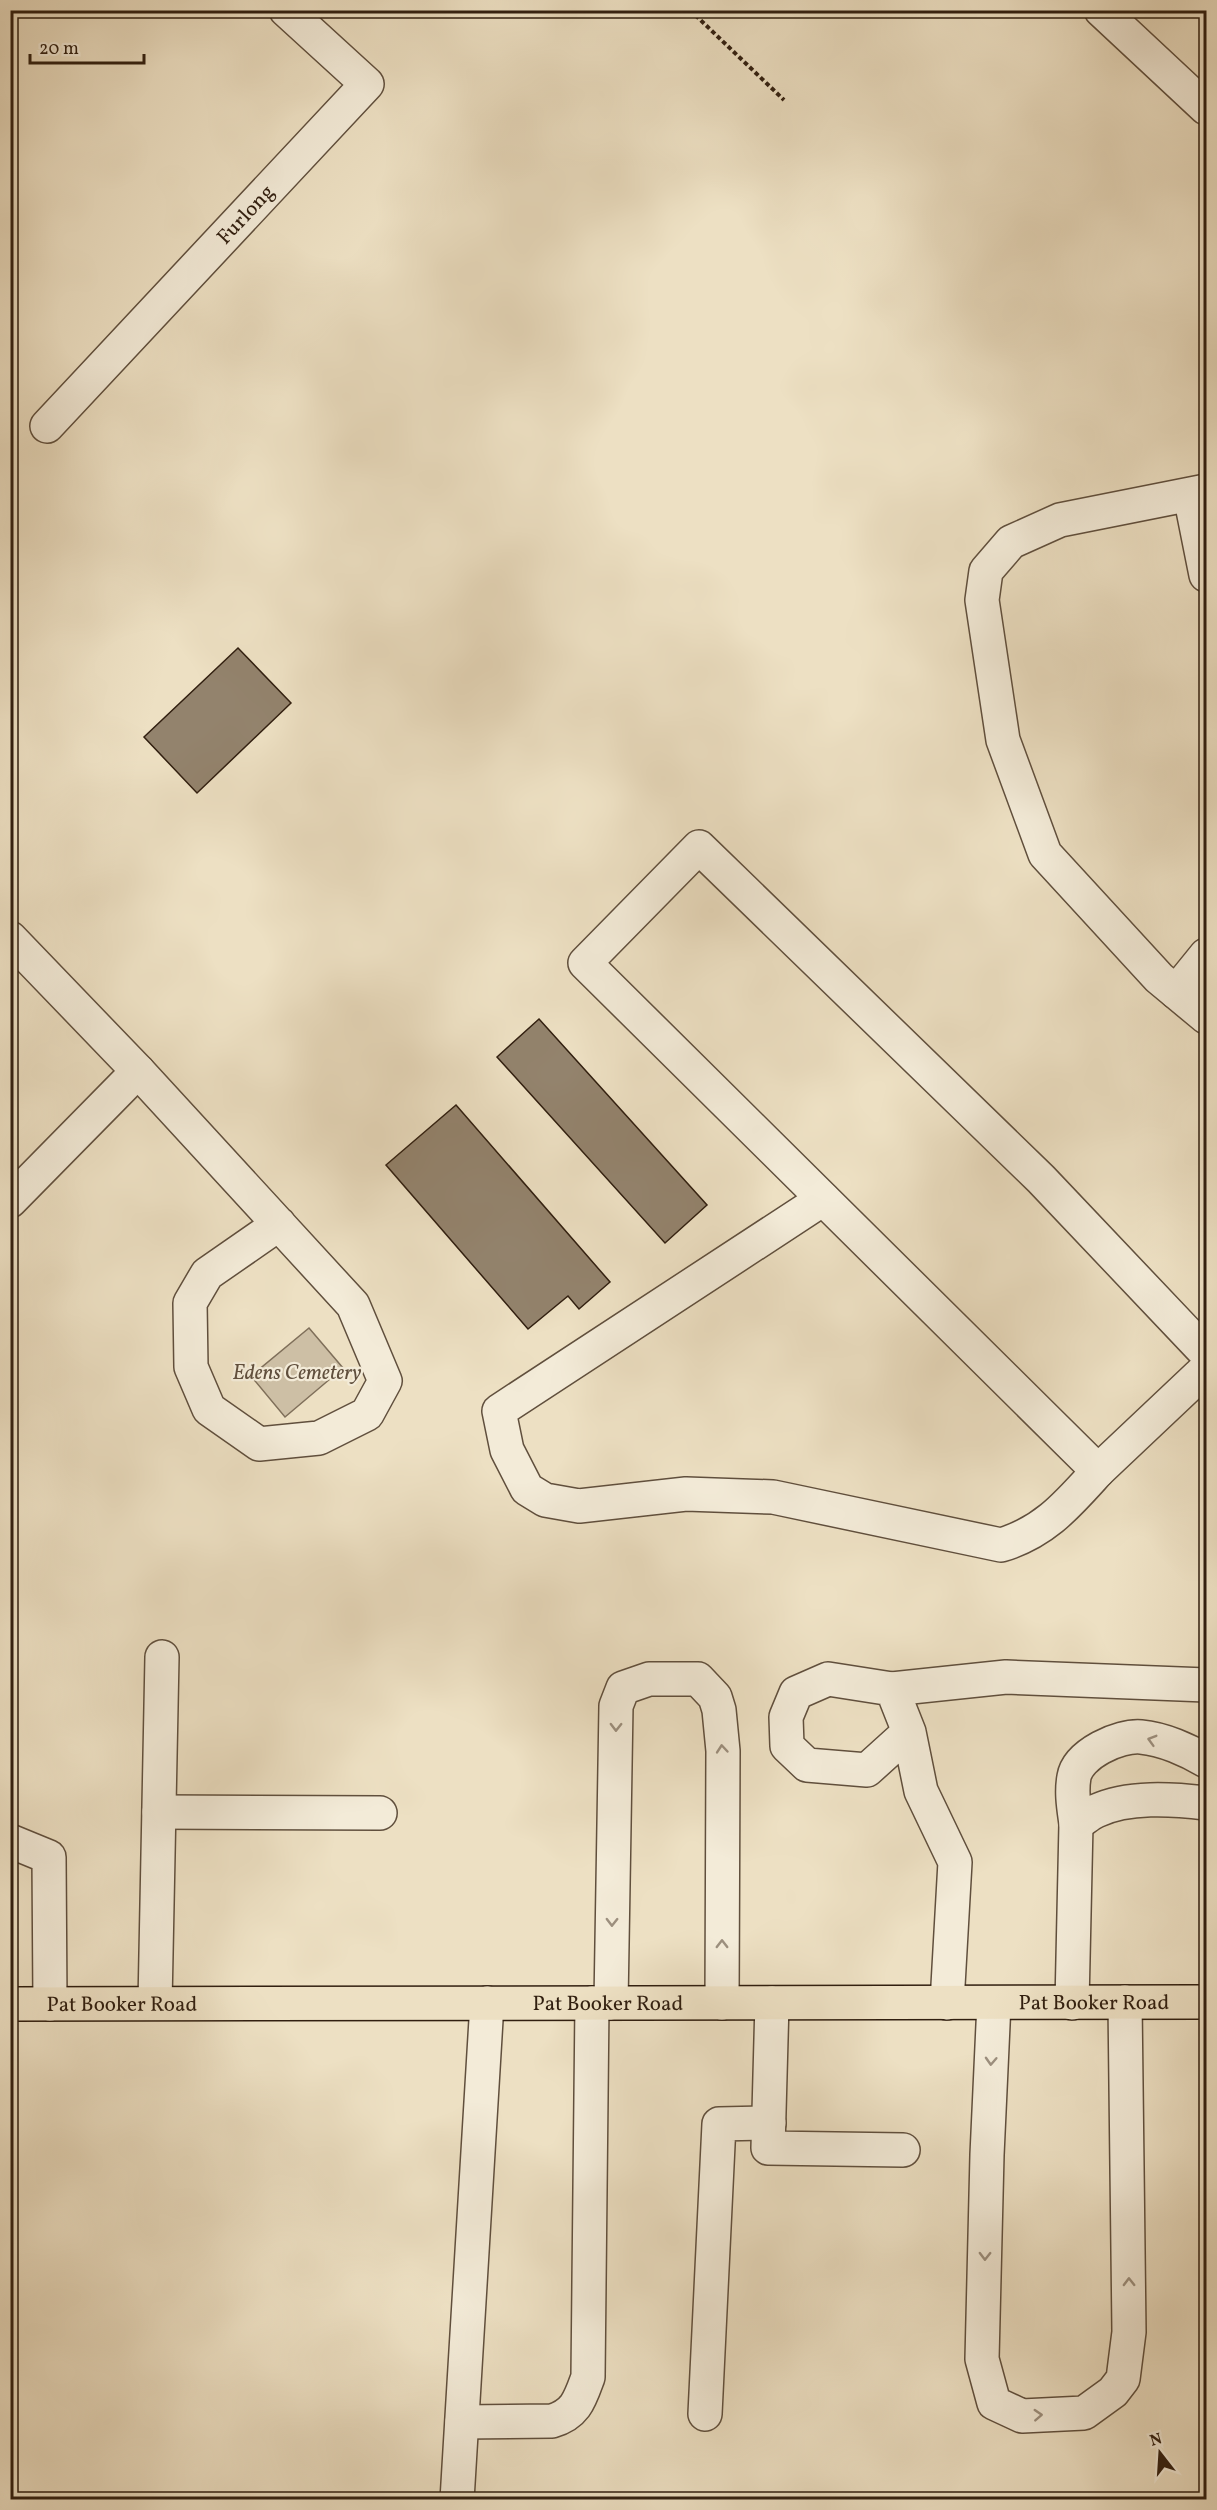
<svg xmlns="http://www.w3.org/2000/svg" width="1217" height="2510" font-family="Vollkorn,serif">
	<rect width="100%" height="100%" fill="#ede0c3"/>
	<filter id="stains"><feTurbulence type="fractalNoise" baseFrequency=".00333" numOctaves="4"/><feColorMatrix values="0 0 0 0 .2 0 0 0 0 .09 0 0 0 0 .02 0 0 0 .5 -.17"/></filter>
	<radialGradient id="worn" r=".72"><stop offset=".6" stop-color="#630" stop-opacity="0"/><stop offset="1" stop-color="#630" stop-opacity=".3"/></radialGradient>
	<path fill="#cdbfa5" stroke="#7f6f5a" stroke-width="1.5" d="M309 1328 343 1368 285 1417 251 1376Z"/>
	<g fill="#93836d" stroke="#311f10" stroke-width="1.5">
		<path d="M238 648 291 703 197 793 144 737Z"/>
		<path d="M539 1019 707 1205 665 1243 497 1057Z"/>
		<path d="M456 1105 610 1282 579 1309 568 1296 528 1329 386 1165Z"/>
	</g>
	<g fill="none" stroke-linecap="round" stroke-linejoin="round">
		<defs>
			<g id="minor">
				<path d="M1101 10 1206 108"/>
				<path id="s1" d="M47 426 367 84 286 10"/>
				<path d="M1206 491 1060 520 1011 542 986 571 982 600 1003 740 1045 854 1159 978 1206 1017"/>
				<path d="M1190 495 1206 575"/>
				<path d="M10 938 138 1071 10 1201"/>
				<path d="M1176 992 1206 955"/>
				<path d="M138 1071 353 1305 385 1381 367 1414 319 1438 259 1444 209 1409 191 1367 190 1303 207 1274 279 1224"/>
				<path d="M823 1199 499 1411 507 1450 527 1489 545 1500 579 1506 686 1494 773 1497 1001 1545C1045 1532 1068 1504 1098 1471"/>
				<path d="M1206 1353 1041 1179 699 847 585 963 1098 1471 1206 1369"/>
				<path d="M892 1689 1006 1677 1206 1685"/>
				<path d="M909 1732 867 1770 807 1765 787 1746 786 1717 796 1693 828 1679 892 1689 909 1732 921 1791 955 1862 947 2003"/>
				<path d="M159 1812 380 1813"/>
				<path d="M1076 1824C1083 1820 1089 1814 1096 1811 1128 1796 1172 1799 1206 1803"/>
				<path d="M10 1841 49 1857 50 2004"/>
				<path d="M155 2003 162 1657"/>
				<path d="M611 2003 616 1706 623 1688 649 1679H698L715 1697 719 1710 723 1751 722 2003"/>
				<path d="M772 2003 768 2148 903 2150"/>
				<path d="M994 2003 987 2155 982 2359 994 2403 1022 2416 1084 2413 1113 2392 1123 2379 1129 2332 1125 2002"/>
				<path d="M1072 2003 1076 1824C1074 1809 1071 1793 1074 1777 1078 1754 1119 1735 1141 1737 1163 1739 1188 1750 1206 1761"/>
				<path d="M705 2414 719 2124 769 2123"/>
				<path d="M462 2422 552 2421C576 2414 580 2399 588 2377L592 2003"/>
				<path d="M457 2500 487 2003"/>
			</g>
			<g id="major">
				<path id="s2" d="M10 2004 1206 2002"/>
			</g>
		</defs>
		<use href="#minor" stroke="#604f3d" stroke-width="36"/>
		<use href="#major" stroke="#311f10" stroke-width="36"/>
		<path stroke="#311f10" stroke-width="4" stroke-dasharray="4.5 3" stroke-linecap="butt" d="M690 10 784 100"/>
		<use href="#minor" stroke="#f3ebd8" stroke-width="33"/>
		<use href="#major" stroke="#ede0c3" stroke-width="33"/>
	</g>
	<defs><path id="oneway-chevron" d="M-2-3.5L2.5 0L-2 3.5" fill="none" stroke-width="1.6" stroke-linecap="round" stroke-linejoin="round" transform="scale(1.5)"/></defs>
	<g stroke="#9c8f7e">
		<use href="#oneway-chevron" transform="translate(616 1727) rotate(91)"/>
		<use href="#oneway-chevron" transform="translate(1152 1740) rotate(-164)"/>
		<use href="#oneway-chevron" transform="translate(722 1749) rotate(-95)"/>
		<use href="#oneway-chevron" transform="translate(612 1922) rotate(91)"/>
		<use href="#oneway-chevron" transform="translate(722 1944) rotate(-90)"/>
		<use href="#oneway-chevron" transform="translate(991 2061) rotate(93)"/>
		<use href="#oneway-chevron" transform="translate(985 2256) rotate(91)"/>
		<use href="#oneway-chevron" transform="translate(1129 2282) rotate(-91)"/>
		<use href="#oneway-chevron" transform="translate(1038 2415) rotate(-3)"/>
	</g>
	<g text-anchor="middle" stroke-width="4.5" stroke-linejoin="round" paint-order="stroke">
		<g font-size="21" fill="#311f10" stroke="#f3ebd8">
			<text dy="7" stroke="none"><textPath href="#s1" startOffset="290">Furlong</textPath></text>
			<text dy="7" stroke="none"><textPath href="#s2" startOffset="598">Pat Booker Road</textPath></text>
			<text dy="7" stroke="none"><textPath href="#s2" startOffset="1084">Pat Booker Road</textPath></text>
			<text dy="7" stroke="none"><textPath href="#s2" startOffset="112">Pat Booker Road</textPath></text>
		</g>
		<g font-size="21" font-style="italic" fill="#604f3d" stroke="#f3ebd8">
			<text x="297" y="1379">Edens Cemetery</text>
		</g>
	</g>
	<rect width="1217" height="2510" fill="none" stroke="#ede0c3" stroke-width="36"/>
	<rect x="12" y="12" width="1193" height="2486" fill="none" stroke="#311f10" stroke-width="3"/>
	<rect x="18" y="18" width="1181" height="2474" fill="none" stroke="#311f10" stroke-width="1.5"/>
	<g transform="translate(1160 2453) rotate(343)" stroke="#f3ebd8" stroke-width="4.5" paint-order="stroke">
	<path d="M0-4.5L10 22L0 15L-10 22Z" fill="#311f10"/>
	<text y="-9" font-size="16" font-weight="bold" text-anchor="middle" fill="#311f10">N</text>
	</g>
	<path d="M30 54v9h114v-9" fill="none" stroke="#311f10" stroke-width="3"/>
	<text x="39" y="54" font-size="18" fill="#311f10" stroke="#f3ebd8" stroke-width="4.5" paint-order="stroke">20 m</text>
	<rect width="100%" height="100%" filter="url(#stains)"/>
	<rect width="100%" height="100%" fill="url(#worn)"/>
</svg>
